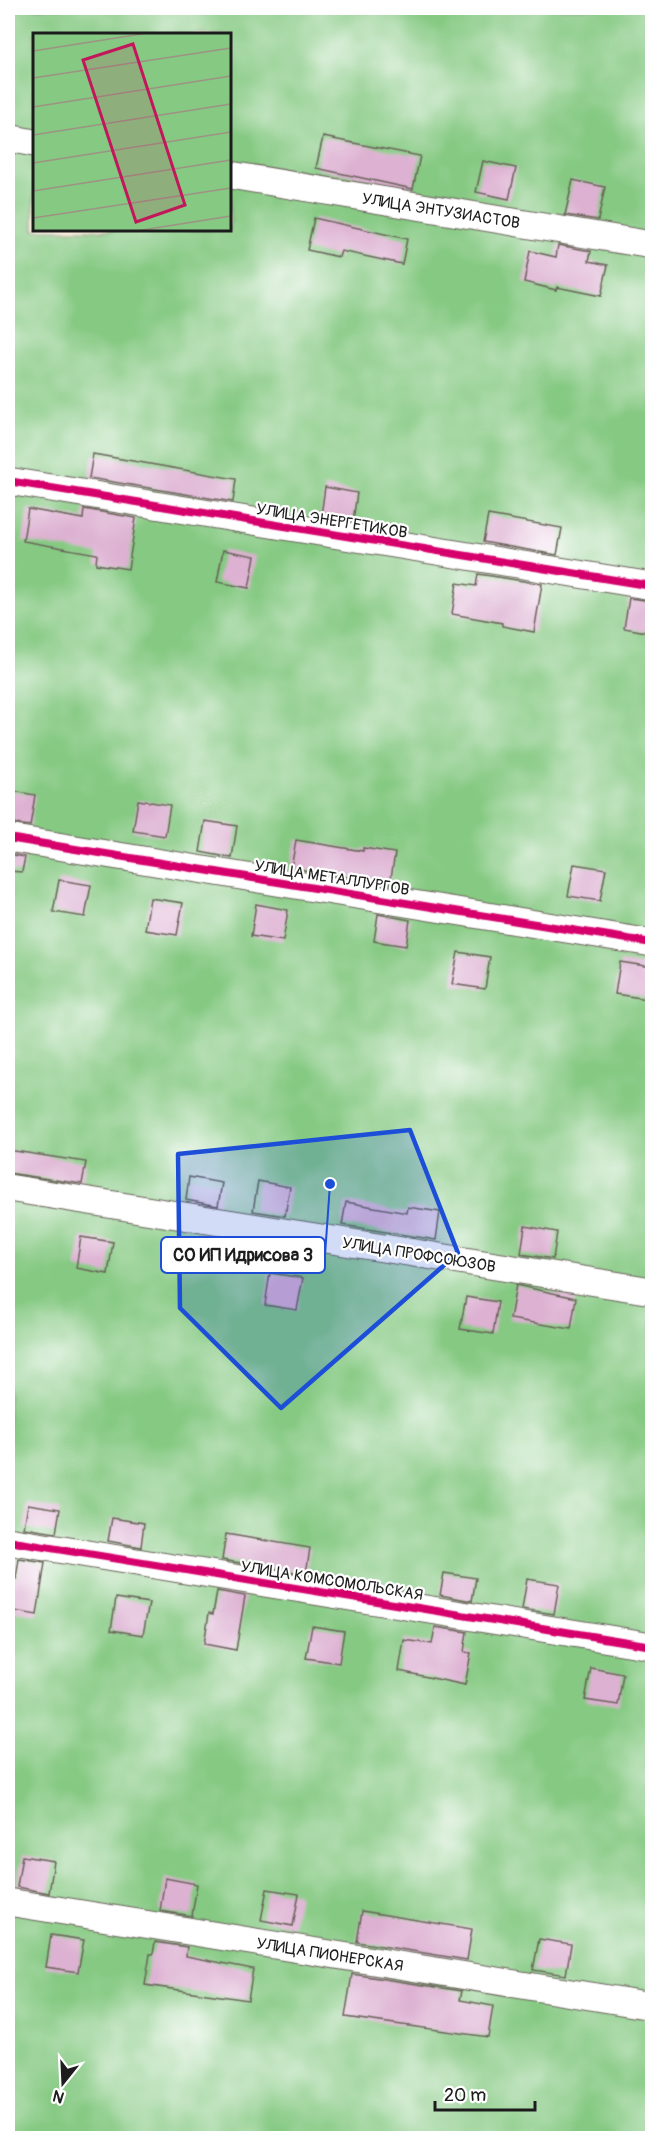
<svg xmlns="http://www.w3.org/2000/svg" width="660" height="2146" font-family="Pangolin,sans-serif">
	<rect width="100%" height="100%" fill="#fff"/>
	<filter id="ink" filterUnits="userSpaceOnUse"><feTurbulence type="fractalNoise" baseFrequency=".0167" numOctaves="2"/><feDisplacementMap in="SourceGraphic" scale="12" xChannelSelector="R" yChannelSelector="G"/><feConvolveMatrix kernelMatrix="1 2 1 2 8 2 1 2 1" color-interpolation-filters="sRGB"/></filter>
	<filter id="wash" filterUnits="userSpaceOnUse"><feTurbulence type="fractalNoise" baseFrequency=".008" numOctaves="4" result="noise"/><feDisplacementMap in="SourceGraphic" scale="24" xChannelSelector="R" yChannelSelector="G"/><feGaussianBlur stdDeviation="1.35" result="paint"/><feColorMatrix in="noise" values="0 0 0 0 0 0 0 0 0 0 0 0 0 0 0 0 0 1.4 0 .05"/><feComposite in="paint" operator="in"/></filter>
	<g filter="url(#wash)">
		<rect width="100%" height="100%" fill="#f5e0c7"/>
		<path fill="#85c982" stroke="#50724f" stroke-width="1.5" fill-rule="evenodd" d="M8 8H652V2138H8ZM34 34H230V230H34Z"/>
		<g id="blocks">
			<g fill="#ddb1d2">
				<path d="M323 137 420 156 413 189 316 168Z"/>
				<path d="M483 161 516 168 509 199 476 192Z"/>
				<path d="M573 180 605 187 598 220 565 215Z"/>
				<path d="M314 218 407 239 402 264 341 251 339 257 307 250Z"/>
				<path d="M558 245 591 251 589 261 608 265 601 296 557 287 556 290 524 282 530 251 556 257Z"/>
				<path d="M93 454 236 479 233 502 89 478Z"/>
				<path d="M325 487 357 493 353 521 321 516Z"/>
				<path d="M28 509 83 519 84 509 136 518 128 569 96 564 97 554 23 541Z"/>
				<path d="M488 515 562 528 557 555 483 542Z"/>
				<path d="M223 550 255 556 249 588 217 582Z"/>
				<path d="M478 574 542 584 534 632 502 626V623L452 614 457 583 476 586Z"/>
				<path d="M629 598 652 601V633L624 628Z"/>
				<path d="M8 790 35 795 30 826 8 823Z"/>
				<path d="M138 800 170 805 165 836 133 831Z"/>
				<path d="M205 821 237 826 232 858 200 852Z"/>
				<path d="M296 840 363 851V848L395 853 390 884 291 868Z"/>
				<path d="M8 854 25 857 22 872 8 871Z"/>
				<path d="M574 864 606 869 600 901 568 896Z"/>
				<path d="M59 880 91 885 85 917 53 912Z"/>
				<path d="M150 898 183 903 177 935 145 930Z"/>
				<path d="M256 904 288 910 283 941 251 936Z"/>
				<path d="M378 914 410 920 406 946 374 941Z"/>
				<path d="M458 952 490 957 485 989 452 984Z"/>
				<path d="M620 962 652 967 647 999 615 994Z"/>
				<path d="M8 1150 86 1162 82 1184 8 1173Z"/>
				<path d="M189 1177 222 1183 218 1206 186 1200Z"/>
				<path d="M258 1181 290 1187 285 1216 253 1211Z"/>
				<path d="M346 1202 407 1213 408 1207 440 1212 436 1240 342 1225Z"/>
				<path d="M525 1226 557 1232 553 1259 521 1254Z"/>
				<path d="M81 1237 113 1242 108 1274 76 1268Z"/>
				<path d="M270 1273 303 1278 297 1310 265 1305Z"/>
				<path d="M516 1285 576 1298 571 1329 510 1319Z"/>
				<path d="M466 1297 498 1302 493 1334 460 1329Z"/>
				<path d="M28 1504 60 1509 56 1533 24 1528Z"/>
				<path d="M112 1518 144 1523 141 1547 108 1541Z"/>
				<path d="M226 1534 310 1548 306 1574 222 1560Z"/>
				<path d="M19 1559 45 1563 37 1615 8 1610 10 1578 16 1579Z"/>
				<path d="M444 1573 476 1578 472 1601 440 1595Z"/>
				<path d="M527 1579 559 1584 554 1614 522 1609Z"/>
				<path d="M217 1591 245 1596 236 1650 204 1644 209 1613 213 1614Z"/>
				<path d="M116 1598 149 1603 143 1635 111 1630Z"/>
				<path d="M312 1626 344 1631 339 1663 306 1658Z"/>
				<path d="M435 1627 467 1632 464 1652 471 1653 465 1685 399 1671 404 1640 432 1644Z"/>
				<path d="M591 1668 623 1674 618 1705 585 1700Z"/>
				<path d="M22 1856 54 1861 49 1893 17 1887Z"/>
				<path d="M165 1878 197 1884 192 1916 160 1911Z"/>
				<path d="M267 1889 299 1894 293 1926 261 1920Z"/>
				<path d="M362 1911 472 1929 467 1960 357 1942Z"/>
				<path d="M51 1935 84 1940 78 1972 46 1967Z"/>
				<path d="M539 1939 571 1944 566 1975 533 1970Z"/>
				<path d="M155 1942 187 1947 186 1956 253 1969 248 2000 145 1985 150 1954H153Z"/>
				<path d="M352 1974 462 1991 460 2000 493 2006 488 2037 345 2017Z"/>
			</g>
		</g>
	</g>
	<g filter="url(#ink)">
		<use href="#blocks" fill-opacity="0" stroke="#686158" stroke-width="1.5"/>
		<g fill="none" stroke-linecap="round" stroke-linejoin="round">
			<defs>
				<g id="street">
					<path d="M8 138 34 143"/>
					<path d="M230 175 652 245"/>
					<path d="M8 481 652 586"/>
					<path d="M8 838 652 943"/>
					<path d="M8 1188 652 1291"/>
					<path d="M8 1541 652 1646"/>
					<path d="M8 1902 652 2006"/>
				</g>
			</defs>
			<use href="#street" stroke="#686158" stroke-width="29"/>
			<use href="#street" stroke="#fff" stroke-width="27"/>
			<defs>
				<g id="cycleway">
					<path d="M8 481 652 586"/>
					<path d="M8 838 652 943"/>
					<path d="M8 1541 652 1646"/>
				</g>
			</defs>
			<use href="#cycleway" stroke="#fff" stroke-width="11"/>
			<use href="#cycleway" stroke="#d6006c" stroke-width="8"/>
		</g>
	</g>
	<path fill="#1d4ed8" fill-opacity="0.2" stroke="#1d4ed8" stroke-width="4.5" stroke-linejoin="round" d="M410 1130 458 1253 281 1408 180 1308 178 1154Z"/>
	<g text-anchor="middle" stroke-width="4.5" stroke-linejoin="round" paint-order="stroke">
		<g font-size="16" fill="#1c1c1c" stroke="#fff">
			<text transform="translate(441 210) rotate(9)" y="6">УЛИЦА ЭНТУЗИАСТОВ</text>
			<text transform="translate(332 520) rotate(9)" y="6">УЛИЦА ЭНЕРГЕТИКОВ</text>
			<text transform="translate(332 877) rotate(9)" y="6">УЛИЦА МЕТАЛЛУРГОВ</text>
			<text transform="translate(419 1254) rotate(9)" y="6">УЛИЦА ПРОФСОЮЗОВ</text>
			<text transform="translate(332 1580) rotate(9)" y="6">УЛИЦА КОМСОМОЛЬСКАЯ</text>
			<text transform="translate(330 1954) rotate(9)" y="6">УЛИЦА ПИОНЕРСКАЯ</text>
		</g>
	</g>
	<g transform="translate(33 33)">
		<rect width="198" height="198" fill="#f5e0c7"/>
		<path d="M0 0H198V198H0Z" fill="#85c982"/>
		<path fill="none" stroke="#9e9283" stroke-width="1.5" d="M0 18 115 0M0 45 198 15M0 74 198 43M0 102 198 71M0 130 198 99M0 158 198 127M0 185 198 155M103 198 198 183"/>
		<path fill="#c2185b" fill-opacity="0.15" stroke="#c2185b" stroke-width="3" d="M100 11 152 172 103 189 50 27Z"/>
		<rect width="198" height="198" fill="none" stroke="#1c1c1c" stroke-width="3"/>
	</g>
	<path fill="none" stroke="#1d4ed8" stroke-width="2" d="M330 1184L325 1255"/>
	<circle fill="#1d4ed8" stroke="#fff" stroke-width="2" cx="330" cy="1184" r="6"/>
	<rect fill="#fff" stroke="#1d4ed8" stroke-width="2" x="161" y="1237" width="164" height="36" rx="6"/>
	<g font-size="18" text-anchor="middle" font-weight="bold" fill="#1c1c1c">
		<text x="243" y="1261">СО ИП Идрисова 3</text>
	</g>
	<rect width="660" height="2146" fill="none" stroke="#fff" stroke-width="30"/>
	<g transform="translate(63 2083) rotate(198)" stroke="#ffffff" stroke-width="4.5" paint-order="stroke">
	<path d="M0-4.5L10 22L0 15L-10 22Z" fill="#1c1c1c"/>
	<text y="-9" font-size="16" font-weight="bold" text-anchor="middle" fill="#1c1c1c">N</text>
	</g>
	<path d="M435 2101v9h100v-9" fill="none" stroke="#1c1c1c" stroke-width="3"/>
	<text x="444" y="2101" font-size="18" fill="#1c1c1c" stroke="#ffffff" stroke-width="4.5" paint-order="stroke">20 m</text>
</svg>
